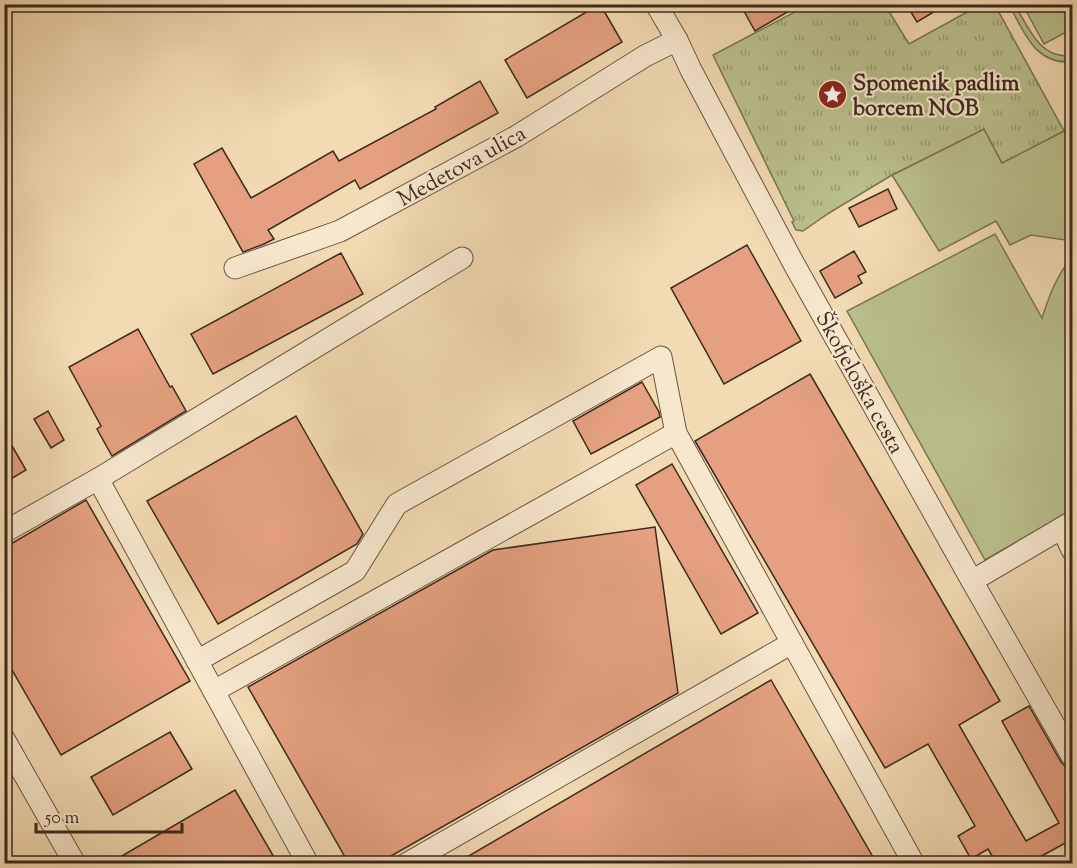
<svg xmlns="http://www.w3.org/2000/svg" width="1077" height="868" font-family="'Sorts Mill Goudy',serif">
	<defs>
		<pattern id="park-tufts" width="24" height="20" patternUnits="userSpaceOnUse" patternTransform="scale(1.5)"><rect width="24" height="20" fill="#bac08d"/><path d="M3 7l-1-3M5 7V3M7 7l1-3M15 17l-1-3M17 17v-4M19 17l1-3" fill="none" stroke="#989c72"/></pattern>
	</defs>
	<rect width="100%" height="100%" fill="#f2dab2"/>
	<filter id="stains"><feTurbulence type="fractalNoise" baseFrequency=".00333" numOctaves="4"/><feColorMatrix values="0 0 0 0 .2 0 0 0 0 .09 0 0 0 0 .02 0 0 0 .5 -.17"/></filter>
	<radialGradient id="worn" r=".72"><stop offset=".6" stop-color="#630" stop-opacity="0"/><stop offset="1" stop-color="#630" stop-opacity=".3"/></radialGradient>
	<g fill="#bac08d" stroke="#7c7454" stroke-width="1.5">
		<path d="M1009 5H1015C1028 27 1041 61 1072 55V62C1034 64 1025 33 1009 5Z"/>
		<path d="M1023 5H1072V29L1044 44Z"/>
		<path d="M984 129 1002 163 1064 131 1072 143V241L1031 235 1010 245 996 221 939 251 892 175Z"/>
		<path d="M995 234 1042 318C1049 296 1057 275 1072 257V510L985 560 847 311Z"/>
	</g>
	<path fill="url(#park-tufts)" stroke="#7c7454" stroke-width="1.5" d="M810 4 885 5 909 44 980 5H995L1064 131 1002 163 984 129 892 175 829 213 803 231 796 230 792 222 794 221 713 55Z"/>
	<g fill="#e4a080" stroke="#3d291c" stroke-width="1.5">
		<path d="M600 4 622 42 527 98 505 60Z"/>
		<path d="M740 4H801L755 31Z"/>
		<path d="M906 4H947L917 22Z"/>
		<path d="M480 81 498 113 360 189 355 180 268 230 274 239 264 244 243 252 194 164 222 148 251 198 333 151 339 161 436 109 435 107Z"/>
		<path d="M888 189 897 209 859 227 849 208Z"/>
		<path d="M747 245 801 341 724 384 671 288Z"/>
		<path d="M854 251 866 272 858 276 862 283 835 298 820 271Z"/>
		<path d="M341 253 363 294 213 374 191 334Z"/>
		<path d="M138 329 170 387 172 386 186 411 112 456 97 429 101 426 69 367Z"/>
		<path d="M810 374 1000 701 959 725 1026 841 1059 823 1002 721 1029 706 1061 762 1066 767 1072 779V847L1069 841 1036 859 1037 864H997L988 849 971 859 958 836 975 826 928 744 885 768 698 446 695 441Z"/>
		<path d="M642 382 659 412 660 417 591 454 573 421Z"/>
		<path d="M48 411 64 440 51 448 34 419Z"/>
		<path d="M296 416 363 534 357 544 218 624 147 501Z"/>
		<path d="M4 432 26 470 4 483Z"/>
		<path d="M672 464 758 613 721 634 636 485Z"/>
		<path d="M86 500 190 681 61 755 4 656V548Z"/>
		<path d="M655 527 678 693 377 864H349L248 687 493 550Z"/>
		<path d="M771 680 877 864H455Z"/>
		<path d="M170 732 192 769 113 815 91 777Z"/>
		<path d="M235 790 278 864H108Z"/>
	</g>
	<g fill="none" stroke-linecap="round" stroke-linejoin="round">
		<defs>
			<g id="minor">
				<path d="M656 4 677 40 691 70 795 266 972 581 1072 756"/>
				<path d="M235 268 340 231 517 136 645 56 677 40"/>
				<path d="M98 479 308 864"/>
				<path d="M1062 528 1072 550"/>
				<path d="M4 532 98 479 462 258"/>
				<path d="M972 581 1072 522"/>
				<path d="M197 661 355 571 397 504 661 357 676 433 914 864"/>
				<path d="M214 691 676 433"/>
				<path d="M4 739 75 864"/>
				<path d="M406 864 792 643"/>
			</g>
		</defs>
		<use href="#minor" stroke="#6a5542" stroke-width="23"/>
		<use href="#minor" stroke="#f7e7cd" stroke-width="21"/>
	</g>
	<defs>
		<symbol id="sight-disc" viewBox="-11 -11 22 22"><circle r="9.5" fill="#8f2418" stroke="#f7e7cd"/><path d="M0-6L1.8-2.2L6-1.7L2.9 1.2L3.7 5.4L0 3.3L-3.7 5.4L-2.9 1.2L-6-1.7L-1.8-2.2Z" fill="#fff"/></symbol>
	</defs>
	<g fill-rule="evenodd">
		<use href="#sight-disc" x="816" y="78" width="33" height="33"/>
	</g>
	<g text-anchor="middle" stroke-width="4.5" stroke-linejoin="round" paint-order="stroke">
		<g font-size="22" font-weight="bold" fill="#3d291c" stroke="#f7e7cd" text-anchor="start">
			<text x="853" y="90">Spomenik padlim<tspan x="853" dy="25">borcem NOB</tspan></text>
		</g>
		<g font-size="22" fill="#3d291c" stroke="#f7e7cd">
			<text transform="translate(461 165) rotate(-29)" y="8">Medetova ulica</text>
			<text transform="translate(861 382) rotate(61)" y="8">Škofjeloška cesta</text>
		</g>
	</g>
	<rect width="1077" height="868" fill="none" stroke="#f2dab2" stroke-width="24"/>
	<rect x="6" y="6" width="1065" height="856" fill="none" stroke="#3d291c" stroke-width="3"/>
	<rect x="12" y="12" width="1053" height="844" fill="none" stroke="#3d291c" stroke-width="1.5"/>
	<path d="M36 823v9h146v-9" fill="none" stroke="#3d291c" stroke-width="3"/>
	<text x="45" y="823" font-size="18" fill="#3d291c" stroke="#f7e7cd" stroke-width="4.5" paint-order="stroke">50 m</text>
	<rect width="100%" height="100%" filter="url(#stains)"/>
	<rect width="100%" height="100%" fill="url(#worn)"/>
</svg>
